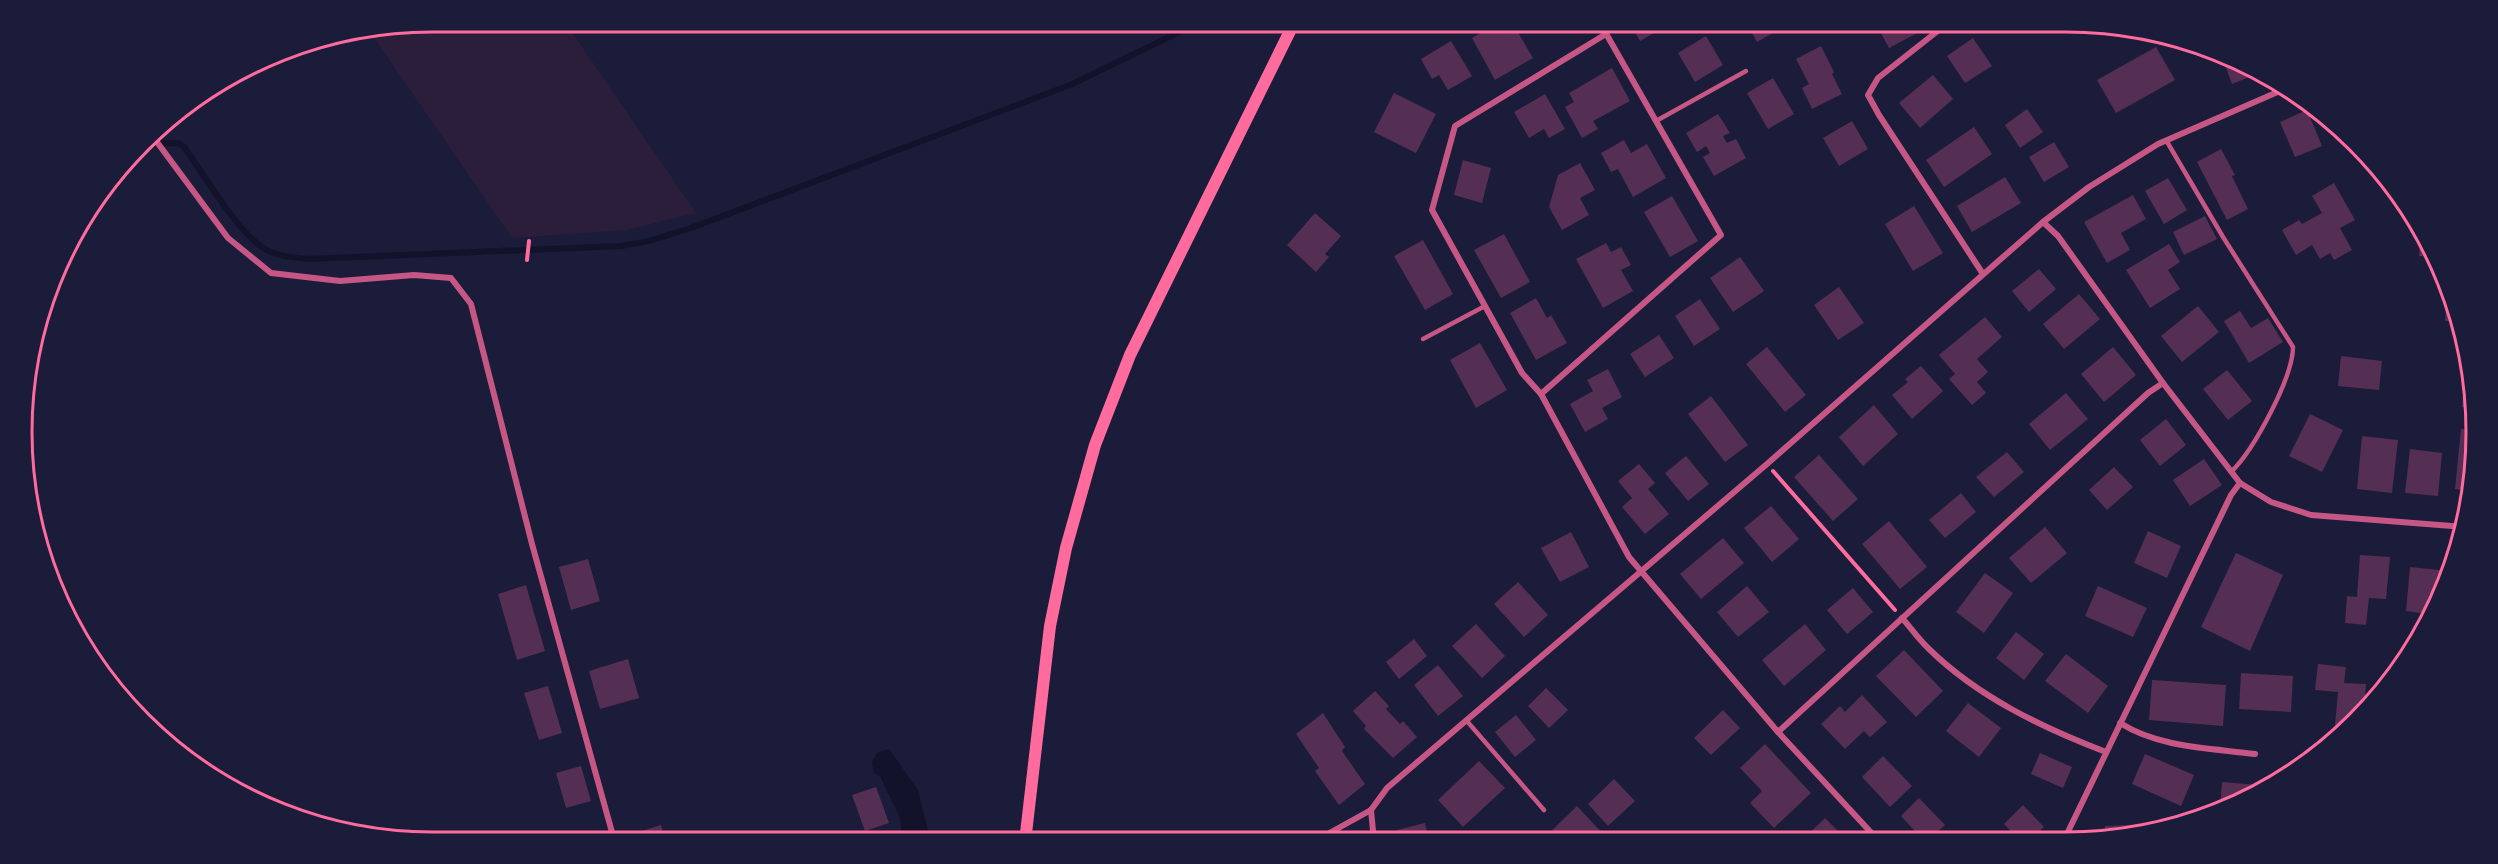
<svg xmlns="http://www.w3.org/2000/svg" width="2498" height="864" font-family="'Open Sans',sans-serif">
	<rect width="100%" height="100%" fill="#1b1b3a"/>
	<path fill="#2a1e3b" d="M569 28 696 213 627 230 512 238 368 29Z"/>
	<path fill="#12122b" d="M889 749 918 790 928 831 917 842H903L900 818 880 776 874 773 872 762 877 753Z"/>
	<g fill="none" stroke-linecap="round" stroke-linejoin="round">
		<path stroke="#12122b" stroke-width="6" d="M142 144 178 143 184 147C203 173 237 231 262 247 276 257 292 257 308 259L621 246 649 241 691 228 1070 85 1194 25"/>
	</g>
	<g fill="#542f53">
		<path d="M1746 22H1781L1783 27 1757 42Z"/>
		<path d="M1875 22H1914L1919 32 1889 48Z"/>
		<path d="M1630 23H1671L1640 41Z"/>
		<path d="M1496 24H1513L1533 58 1495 80 1472 38Z"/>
		<path d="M1706 36 1723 65 1695 82 1678 53Z"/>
		<path d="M1973 38 1992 66 1965 83 1947 56Z"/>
		<path d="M1451 41 1472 76 1448 90 1439 75 1432 79 1421 59Z"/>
		<path d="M1821 46 1834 72 1832 74 1842 94 1812 109 1802 88 1809 84 1796 59Z"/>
		<path d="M2156 47 2175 80 2116 113 2097 80Z"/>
		<path d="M2221 54 2247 63 2262 72 2232 84Z"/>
		<path d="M1612 68 1630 101 1593 121 1598 129 1582 138 1565 107 1574 102 1569 93Z"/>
		<path d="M1933 75 1953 99 1920 128 1899 103Z"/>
		<path d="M1773 78 1794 114 1768 129 1747 93Z"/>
		<path d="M1394 93 1436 114 1416 153 1374 132Z"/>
		<path d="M1545 94 1565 129 1549 138 1544 129 1529 138 1514 112Z"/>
		<path d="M2027 109 2043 132 2020 148 2005 125Z"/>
		<path d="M2307 110 2322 146 2295 157 2280 122Z"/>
		<path d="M1718 114 1730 133 1723 136 1727 143 1736 139 1746 158 1714 176 1703 157 1710 153 1706 146 1697 152 1686 133Z"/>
		<path d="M1852 121 1868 149 1839 166 1823 138Z"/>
		<path d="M1974 127 1992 154 1944 187 1926 160Z"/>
		<path d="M1624 140 1631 153 1647 144 1666 178 1633 197 1618 169 1611 172 1601 153Z"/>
		<path d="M2054 142 2069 167 2044 182 2029 157Z"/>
		<path d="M2221 149 2235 175 2232 176 2248 209 2227 220 2197 162Z"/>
		<path d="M1463 160 1491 168 1482 203 1454 195Z"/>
		<path d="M1580 163 1595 190 1580 198 1589 215 1562 230 1549 207 1558 175Z"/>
		<path d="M2005 177 2021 203 1972 232 1957 206Z"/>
		<path d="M2168 178 2187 210 2164 224 2145 191Z"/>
		<path d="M2334 183 2355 220 2340 228 2352 250 2334 260 2330 253 2320 259 2312 245 2296 255 2282 230 2299 220 2302 224 2322 213 2312 196Z"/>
		<path d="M2133 195 2146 219 2121 233 2130 250 2107 263 2084 222Z"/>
		<path d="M1672 196 1698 241 1670 257 1644 212Z"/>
		<path d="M1914 206 1943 253 1913 271 1885 224Z"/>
		<path d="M1315 213 1341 236 1325 254 1329 257 1316 272 1287 245Z"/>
		<path d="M2205 216 2217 239 2184 255 2173 232Z"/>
		<path d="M2421 225 2422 226 2436 257 2419 256Z"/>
		<path d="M1504 234 1530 282 1501 298 1474 250Z"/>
		<path d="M1423 240 1453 294 1425 310 1394 256Z"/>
		<path d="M1606 243 1611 252 1621 247 1631 265 1621 270 1633 291 1603 308 1576 259Z"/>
		<path d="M2169 244 2180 262 2168 270 2180 289 2150 308 2126 270Z"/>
		<path d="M1740 257 1764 291 1733 312 1710 278Z"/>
		<path d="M2039 269 2056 289 2029 312 2012 291Z"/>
		<path d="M2448 284 2455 300 2460 321H2445Z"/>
		<path d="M1839 287 1864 323 1838 340 1814 305Z"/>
		<path d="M2079 294 2100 319 2064 349 2043 324Z"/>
		<path d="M1536 298 1547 318 1551 315 1567 343 1536 360 1510 313Z"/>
		<path d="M1700 299 1720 329 1694 346 1675 316Z"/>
		<path d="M2198 306 2219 332 2182 362 2161 336Z"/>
		<path d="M2240 311 2251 328 2268 318 2283 342 2249 363 2224 321Z"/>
		<path d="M1985 317 2002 337 1977 359 1988 372 1977 382 1986 393 1972 405 1949 379 1955 374 1939 355Z"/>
		<path d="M1659 335 1674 358 1645 377 1630 354Z"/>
		<path d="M1480 343 1507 390 1476 408 1450 360Z"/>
		<path d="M1767 347 1806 395 1785 412 1746 364Z"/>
		<path d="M2113 347 2136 375 2104 402 2081 374Z"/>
		<path d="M2341 356 2382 361 2379 390 2338 386Z"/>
		<path d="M1921 366 1943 391 1912 419 1892 395 1908 382 1905 379Z"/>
		<path d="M1608 369 1622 397 1602 408 1608 419 1585 432 1570 404 1593 391 1587 380Z"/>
		<path d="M2227 370 2252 401 2228 420 2203 389Z"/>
		<path d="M2465 372 2472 373 2474 409 2462 407Z"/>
		<path d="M2066 393 2088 419 2050 450 2029 424Z"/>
		<path d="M1711 396 1748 445 1725 462 1688 414Z"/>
		<path d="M1874 405 1898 434 1863 466 1839 437Z"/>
		<path d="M2310 414 2343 430 2322 472 2289 456Z"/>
		<path d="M2166 419 2186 445 2160 466 2140 440Z"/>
		<path d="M2461 429 2475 430 2476 459 2471 491 2455 489Z"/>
		<path d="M2362 436 2398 440 2392 493 2357 489Z"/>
		<path d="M2410 449 2442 453 2438 496 2405 493Z"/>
		<path d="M2007 452 2024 472 1994 497 1976 477Z"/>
		<path d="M1819 455 1858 499 1833 521 1794 477Z"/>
		<path d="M1686 456 1709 484 1688 501 1665 473Z"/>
		<path d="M2204 459 2222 485 2190 506 2173 480Z"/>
		<path d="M1639 464 1655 483 1648 489 1669 514 1645 534 1622 507 1632 498 1618 481Z"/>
		<path d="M2114 467 2133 487 2107 510 2089 490Z"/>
		<path d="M1961 493 1976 512 1945 538 1929 520Z"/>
		<path d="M1771 506 1799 539 1772 562 1744 528Z"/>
		<path d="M1889 521 1927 567 1900 589 1862 544Z"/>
		<path d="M2045 527 2067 553 2031 583 2009 558Z"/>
		<path d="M2148 531 2181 546 2167 578 2134 563Z"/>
		<path d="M1571 532 1589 567 1560 582 1541 548Z"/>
		<path d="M1723 538 1744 563 1701 599 1680 574Z"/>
		<path d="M2236 553 2283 575 2250 651 2201 627Z"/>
		<path d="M2360 555 2390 557 2386 599 2369 598 2366 625 2345 623 2347 596 2357 597Z"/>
		<path d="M588 559 600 601 571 610 559 567Z"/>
		<path d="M2410 567 2449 571 2439 595 2429 594 2427 614 2406 611Z"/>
		<path d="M1985 573 2013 593 1984 633 1956 612Z"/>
		<path d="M1518 582 1548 615 1524 637 1494 604Z"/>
		<path d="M526 585 545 651 517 660 498 594Z"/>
		<path d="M1747 586 1769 612 1738 637 1717 612Z"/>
		<path d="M2098 586 2147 608 2133 637 2085 616Z"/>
		<path d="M1853 588 1873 612 1847 634 1827 610Z"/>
		<path d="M1476 624 1505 656 1482 678 1452 646Z"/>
		<path d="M1805 624 1826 650 1784 686 1762 660Z"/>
		<path d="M2016 632 2044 654 2024 680 1996 658Z"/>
		<path d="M1414 639 1427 656 1399 679 1386 662Z"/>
		<path d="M1904 650 1943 691 1916 717 1876 676Z"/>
		<path d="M2066 654 2108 686 2088 713 2045 681Z"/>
		<path d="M628 659 639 698 600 709 589 671Z"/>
		<path d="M2318 664 2346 667 2344 683 2366 684 2364 708 2350 726 2335 725 2338 692 2315 690Z"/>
		<path d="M1438 665 1463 696 1438 716 1414 685Z"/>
		<path d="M2241 673 2293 676 2291 712 2239 709Z"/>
		<path d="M2152 680 2226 685 2223 726 2149 720Z"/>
		<path d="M548 686 562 733 539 740 524 693Z"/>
		<path d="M1546 688 1568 710 1549 728 1528 706Z"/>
		<path d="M1375 691 1389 706 1386 709 1400 724 1403 721 1417 737 1393 758 1364 729 1366 726 1353 711Z"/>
		<path d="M1862 695 1887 722 1870 737 1864 731 1845 749 1821 724 1840 706 1845 712Z"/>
		<path d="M1968 703 2001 728 1979 757 1946 731Z"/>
		<path d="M1723 710 1740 728 1711 755 1694 738Z"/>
		<path d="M1323 713 1345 747 1342 751 1365 784 1339 805 1315 771 1319 768 1296 734Z"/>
		<path d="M1516 715 1536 740 1515 757 1495 732Z"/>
		<path d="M1765 744 1811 793 1774 828 1750 803 1762 791 1740 768Z"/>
		<path d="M2040 753 2072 767 2063 788 2031 774Z"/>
		<path d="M2145 754 2194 775 2181 806 2132 784Z"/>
		<path d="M1883 756 1912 786 1890 807 1862 777Z"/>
		<path d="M1479 761 1505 788 1463 827 1438 800Z"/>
		<path d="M581 766 591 801 566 808 556 773Z"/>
		<path d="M1614 779 1635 801 1608 826 1588 804Z"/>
		<path d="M2222 782 2258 785 2257 794 2247 801 2220 809Z"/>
		<path d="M876 787 889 823 865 831 852 795Z"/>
		<path d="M1919 798 1945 825 1929 840H1923L1901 816Z"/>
		<path d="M2023 805 2044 827 2030 840H2019L2004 824Z"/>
		<path d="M1577 806 1603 834 1596 841H1541Z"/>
		<path d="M1825 818 1843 836 1839 840H1802Z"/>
		<path d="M1425 823 1429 841H1400L1397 830Z"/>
		<path d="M2152 824V830L2120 839H2105V826Z"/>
		<path d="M661 825 666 843H638L635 833Z"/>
		<path d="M598 832 601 843H569L568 841Z"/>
	</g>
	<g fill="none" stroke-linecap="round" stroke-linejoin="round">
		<g stroke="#ff6b9d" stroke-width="4">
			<path d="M527 260 529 241"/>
			<path d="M1773 471 1895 610"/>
		</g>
		<g stroke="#c65784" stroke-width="4.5">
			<path d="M1656 121 1746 71"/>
			<path d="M2166 140 2223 237 2293 347C2293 377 2254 450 2231 472"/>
			<path d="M1423 339 1485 306"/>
			<path d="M1466 720 1544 810"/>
		</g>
		<g stroke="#c65784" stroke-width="6">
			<path d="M1941 22 1944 26 1878 78 1868 95 1879 115 1983 274"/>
			<path d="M1606 34 1455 126 1432 210 1522 373 1541 394 1629 557 1778 732 1878 840"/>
			<path d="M151 134 228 238 271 273 340 281 414 275 451 278 471 304 532 544 615 843"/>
			<path d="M2043 222 2058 236 2163 383 2240 483 2271 502 2311 515 2465 527"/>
			<path d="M1541 394 1721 235 1600 23"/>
			<path d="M1902 618C1911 628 1919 640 1929 649 1978 697 2043 728 2106 752"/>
			<path d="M2120 723C2160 748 2209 748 2255 754"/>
			<path d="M1778 732 2148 393 2163 383"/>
			<path d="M1371 810 1374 841"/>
			<path d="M2064 840 2231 495 2240 483"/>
			<path d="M1315 841 1371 810 1387 788 1767 464 2043 222 2089 187 2158 144 2287 88"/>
		</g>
		<path stroke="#ff6b9d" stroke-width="12" d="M1025 842 1050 626 1066 548 1095 445 1130 355 1293 25"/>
	</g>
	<path d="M0 0H2498V864H0ZM432 32H2066A400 400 0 0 1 2466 432V432A400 400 0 0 1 2066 832H432A400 400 0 0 1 32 432V432A400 400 0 0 1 432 32Z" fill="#1b1b3a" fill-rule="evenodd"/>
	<path fill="none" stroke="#ff6b9d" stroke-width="3" d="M432 32H2066A400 400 0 0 1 2466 432V432A400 400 0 0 1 2066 832H432A400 400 0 0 1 32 432V432A400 400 0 0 1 432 32Z"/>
</svg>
